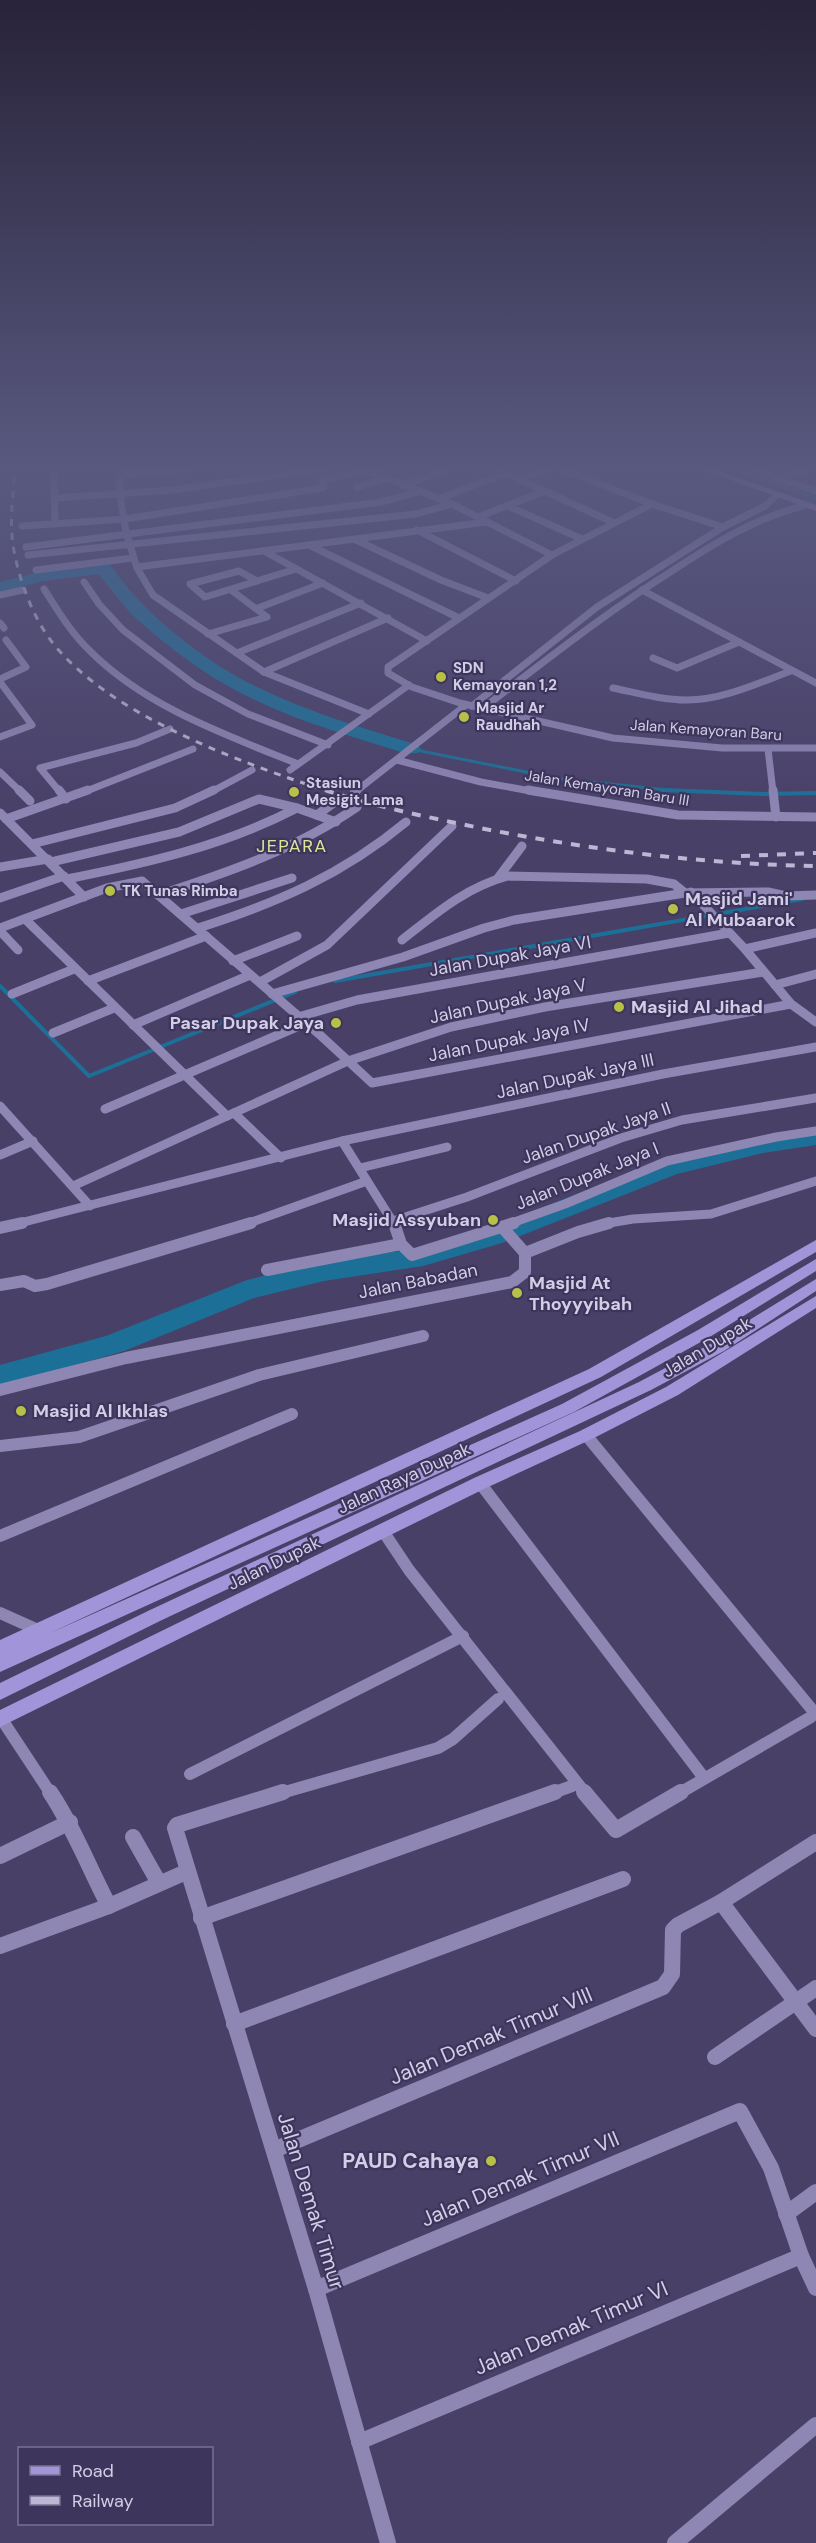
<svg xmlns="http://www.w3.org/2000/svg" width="816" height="2543" font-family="'DM Sans',sans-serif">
	<rect width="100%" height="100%" fill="#494068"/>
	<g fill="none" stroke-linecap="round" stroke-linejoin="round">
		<g stroke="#1c7097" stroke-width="3">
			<path d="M716 463 816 498"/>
			<path d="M411 749 561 779 688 792"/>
		</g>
		<g stroke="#1c7097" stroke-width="4">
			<path d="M662 790 765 794 816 793"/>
			<path d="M335 981 802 899"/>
			<path d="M0 986 89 1076 295 992"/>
		</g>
		<g fill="#1c7097" fill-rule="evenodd">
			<path d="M104 563 110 564C140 611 205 662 255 686 307 712 363 728 418 745L421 749 418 753H404C350 736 292 720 241 693 205 675 170 648 140 622 124 608 112 589 98 574L43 581 0 592V582L43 571Z"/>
			<path d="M816 1129V1145L763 1153 677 1174 502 1243 423 1266 324 1281 254 1298 124 1351 0 1387V1365L106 1336 247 1280 324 1261 423 1248 484 1230 661 1161 763 1137Z"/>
		</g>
		<g stroke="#8e86b3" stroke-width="7">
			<path d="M120 463V495L126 532 137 568 153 595 264 672 369 714"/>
			<path d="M484 463 612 522"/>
			<path d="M546 463 652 504 723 527"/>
			<path d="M734 463 816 491"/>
			<path d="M0 464H8"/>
			<path d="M362 468 452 504 552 555"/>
			<path d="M756 471 781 463"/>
			<path d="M369 472 398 463"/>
			<path d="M119 475 214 466 308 463"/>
			<path d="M776 478 816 466"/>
			<path d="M519 479 555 466"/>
			<path d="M403 486 462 463"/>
			<path d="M357 487 385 479"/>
			<path d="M55 498 172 490 365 463"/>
			<path d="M438 499 506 473"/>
			<path d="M652 504 552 555 388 667V673L412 687 460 703 613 738 722 748H816"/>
			<path d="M508 506 582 539"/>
			<path d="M478 517 545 491"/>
			<path d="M55 524 54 468 91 463"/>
			<path d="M22 526 125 519 322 488 324 487 322 480 366 470"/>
			<path d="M417 530 516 581"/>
			<path d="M356 540 441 580 488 598"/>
			<path d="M311 546 459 618"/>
			<path d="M26 547 381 502 418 492"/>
			<path d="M264 551 427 641"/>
			<path d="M28 555 416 514 452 504"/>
			<path d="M137 567 487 522"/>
			<path d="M36 570 133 558"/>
			<path d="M257 581 239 571 190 584 205 597 296 569"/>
			<path d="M84 582 99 604 123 630 195 685 248 714 328 745"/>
			<path d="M44 589C58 611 71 633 90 651 146 707 226 735 298 764"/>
			<path d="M642 590 816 683"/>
			<path d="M0 595 23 590"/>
			<path d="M258 608 323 583"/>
			<path d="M0 623 4 628"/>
			<path d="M208 634 267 617 231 590"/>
			<path d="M237 653 361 603"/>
			<path d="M653 658 677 668 739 642"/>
			<path d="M264 672 388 618"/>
			<path d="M0 679 26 667 6 640"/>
			<path d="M0 682 32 725 0 737"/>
			<path d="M613 688C637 693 662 700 687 700 723 700 758 683 791 671"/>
			<path d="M472 706 597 607 723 527 765 506 776 496"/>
			<path d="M482 709C545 661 608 611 675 569 716 542 758 517 806 505"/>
			<path d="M768 749 773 792"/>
			<path d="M397 760 481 782 536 792"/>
			<path d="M290 770 409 685"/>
			<path d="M0 772 21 792"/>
			<path d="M60 792 40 768 136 743 170 729"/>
			<path d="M84 792 193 749"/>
			<path d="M211 792 252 770"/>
			<path d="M355 792 466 705"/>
		</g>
		<g stroke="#8e86b3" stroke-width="9">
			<path d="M19 790 30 801"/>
			<path d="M59 790 66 799"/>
			<path d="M528 790 678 815 816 817"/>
			<path d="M773 790 776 817"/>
			<path d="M354 793 357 790"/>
			<path d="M0 813 84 897"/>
			<path d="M317 815 339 799"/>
			<path d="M6 819 88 790"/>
			<path d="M32 844 175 808 214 790"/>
			<path d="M51 862 179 832 259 799 297 808 336 822"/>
			<path d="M0 867 48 859"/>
			<path d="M498 878 522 846"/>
			<path d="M67 879C147 863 224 846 297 808"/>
			<path d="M691 892 745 949 791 1004 816 1022"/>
			<path d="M158 895C229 872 296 849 357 807"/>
			<path d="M0 898 64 876"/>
			<path d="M181 914 292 878"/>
			<path d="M25 919 227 1116"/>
			<path d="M0 928 107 888 142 881 319 1034 372 1083 791 1004"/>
			<path d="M198 928C277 903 342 875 406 822"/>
			<path d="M0 931 18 950"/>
			<path d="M402 940C435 914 466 887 508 876L647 879 674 884 685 893"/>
			<path d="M745 949 816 933"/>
			<path d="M233 961 297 936"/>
			<path d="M88 981 206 936"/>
			<path d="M260 982 327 945 452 826"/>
			<path d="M775 985 816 974"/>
			<path d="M12 994 74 969"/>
			<path d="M272 994 403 957 484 928 514 920 685 893 768 892 786 896 816 895"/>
			<path d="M298 1017 357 1000 729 933"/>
			<path d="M133 1025 250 975"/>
			<path d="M53 1033 114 1008"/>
			<path d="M0 1106 90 1206"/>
			<path d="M105 1109 306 1023"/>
			<path d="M234 1113 281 1158"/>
			<path d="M342 1141 394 1224"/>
			<path d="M0 1155 33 1141"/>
			<path d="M360 1168 447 1147"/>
			<path d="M73 1186 348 1061 451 1027 545 1007 763 972"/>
			<path d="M393 1221 467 1197 621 1138 682 1120 816 1098"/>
			<path d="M16 1224 342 1141 663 1074 816 1047"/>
			<path d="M246 1224 367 1181"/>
			<path d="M509 1224 565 1204 667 1161 776 1137 816 1131"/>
			<path d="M603 1224 633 1219 711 1214 816 1181"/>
		</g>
		<g stroke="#8e86b3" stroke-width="12">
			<path d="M394 1223 401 1244 412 1255 514 1223"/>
			<path d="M502 1227 525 1253"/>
			<path d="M0 1228 22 1223"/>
			<path d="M525 1253 578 1232 609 1223"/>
			<path d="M267 1270 401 1244"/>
			<path d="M0 1285 24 1281 35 1286 47 1284 251 1223"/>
			<path d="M0 1390 126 1358 512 1282 525 1272V1253"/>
			<path d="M586 1435 814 1712 811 1717 678 1794"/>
			<path d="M0 1446 79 1437 259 1375 423 1336"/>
			<path d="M480 1483 704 1778"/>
			<path d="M383 1531 409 1570 586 1794"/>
			<path d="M0 1536 292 1414"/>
			<path d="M0 1613 38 1630"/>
			<path d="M1 1718 51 1794"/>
			<path d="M190 1774 463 1636"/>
			<path d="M278 1794 438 1748 453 1739 498 1699"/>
			<path d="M550 1794 572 1786"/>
		</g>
		<g stroke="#8e86b3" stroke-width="16">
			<path d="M50 1792C74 1828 89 1868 109 1906"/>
			<path d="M283 1792 177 1825 175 1828 316 2289 388 2543"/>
			<path d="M584 1792 616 1830 681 1792"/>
			<path d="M133 1837 159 1883"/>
			<path d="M0 1856 70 1822"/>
			<path d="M721 1902 816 2029"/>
			<path d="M201 1918 555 1792"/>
			<path d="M0 1946 109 1906 186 1872"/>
			<path d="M234 2024 623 1879"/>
			<path d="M715 2057 816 1988"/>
			<path d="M274 2150 663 1987 672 1974 673 1930 678 1925 721 1902 816 1842"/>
			<path d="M786 2214 816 2192"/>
			<path d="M316 2289 740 2111 771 2168 801 2256 816 2288"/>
			<path d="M359 2442 801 2256"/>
			<path d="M675 2543 816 2425"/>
		</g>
		<g fill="#a294d8" fill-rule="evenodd">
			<path d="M684 463H696L816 505V511Z"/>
			<path d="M816 1240V1252L601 1377 48 1634 562 1404 698 1330 816 1259V1271L708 1338 574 1412 0 1672V1640L589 1369Z"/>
			<path d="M816 1279V1291L724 1351 651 1390 162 1620 0 1700V1683L150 1610 639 1382 712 1343Z"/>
			<path d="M816 1296V1308L678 1395 592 1439 486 1488 0 1727V1710L474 1478 580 1431 666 1387Z"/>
		</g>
		<path stroke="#bcb7d2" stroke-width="3" stroke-dasharray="7 7" stroke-linecap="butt" d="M15 463C14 490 9 518 13 545 18 577 32 616 52 642 110 716 242 763 330 792"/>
		<g stroke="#bcb7d2" stroke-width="4" stroke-dasharray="9 9" stroke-linecap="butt">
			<path d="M325 790C376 807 428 817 480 828 592 850 703 864 816 866"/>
			<path d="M741 856 816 853"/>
		</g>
	</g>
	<linearGradient id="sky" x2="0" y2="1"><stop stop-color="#282339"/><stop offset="0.57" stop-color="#595980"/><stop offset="1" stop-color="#595980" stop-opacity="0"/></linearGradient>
	<rect width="816" height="819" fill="url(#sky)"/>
	<g fill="#b8c147" stroke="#3e355d" stroke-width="2">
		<circle cx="441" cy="677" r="6"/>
		<circle cx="464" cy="717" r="6"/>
		<circle cx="294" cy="792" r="6"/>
		<circle cx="110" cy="891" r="6"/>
		<circle cx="673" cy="909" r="6"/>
		<circle cx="619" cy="1007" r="6"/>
		<circle cx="336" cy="1023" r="6"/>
		<circle cx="493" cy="1220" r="6"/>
		<circle cx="517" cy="1293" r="6"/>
		<circle cx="21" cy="1411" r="6"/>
		<circle cx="491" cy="2161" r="6"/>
	</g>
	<g text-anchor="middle" stroke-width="4.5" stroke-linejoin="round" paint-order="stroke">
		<g font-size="15" font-weight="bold" fill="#d2cee6" stroke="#3e355d" text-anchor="start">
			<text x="453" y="673">SDN<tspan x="453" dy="17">Kemayoran 1,2</tspan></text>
			<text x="476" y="713">Masjid Ar<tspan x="476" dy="17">Raudhah</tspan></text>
			<text x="306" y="788">Stasiun<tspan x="306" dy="17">Mesigit Lama</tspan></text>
			<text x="122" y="896">TK Tunas Rimba</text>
		</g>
		<g font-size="15" fill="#d2cee6" stroke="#3e355d">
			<text transform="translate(706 730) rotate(4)" y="5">Jalan Kemayoran Baru</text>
			<text transform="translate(607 788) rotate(9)" y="5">Jalan Kemayoran Baru III</text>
		</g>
		<g font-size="18" letter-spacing="1.5" fill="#dee698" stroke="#3e355d">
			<text x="292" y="852">JEPARA</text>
		</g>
		<g font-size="18" font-weight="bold" fill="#d2cee6" stroke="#3e355d" text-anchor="start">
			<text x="685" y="905">Masjid Jami'<tspan x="685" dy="21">Al Mubaarok</tspan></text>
			<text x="631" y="1013">Masjid Al Jihad</text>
			<text x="324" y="1029" text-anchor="end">Pasar Dupak Jaya</text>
			<text x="481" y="1226" text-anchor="end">Masjid Assyuban</text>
			<text x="529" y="1289">Masjid At<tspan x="529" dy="21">Thoyyyibah</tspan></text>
			<text x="33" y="1417">Masjid Al Ikhlas</text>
		</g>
		<g font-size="18" fill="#d2cee6" stroke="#3e355d">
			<text transform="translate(510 956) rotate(-10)" y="6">Jalan Dupak Jaya VI</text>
			<text transform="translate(508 1001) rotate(-12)" y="6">Jalan Dupak Jaya V</text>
			<text transform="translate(509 1040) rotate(-11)" y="6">Jalan Dupak Jaya IV</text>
			<text transform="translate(575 1076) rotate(-12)" y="6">Jalan Dupak Jaya III</text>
			<text transform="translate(596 1133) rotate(-19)" y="6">Jalan Dupak Jaya II</text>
			<text transform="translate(587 1176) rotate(-22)" y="6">Jalan Dupak Jaya I</text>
			<text transform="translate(418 1281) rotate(-11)" y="6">Jalan Babadan</text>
			<text transform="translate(707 1347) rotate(-31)" y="6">Jalan Dupak</text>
			<text transform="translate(404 1478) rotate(-25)" y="6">Jalan Raya Dupak</text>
			<text transform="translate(274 1563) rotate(-26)" y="6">Jalan Dupak</text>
		</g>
		<g font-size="21" fill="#d2cee6" stroke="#3e355d">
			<text transform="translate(491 2036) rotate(-23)" y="7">Jalan Demak Timur VIII</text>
			<text transform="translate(520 2179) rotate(-23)" y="7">Jalan Demak Timur VII</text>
			<text transform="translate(311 2201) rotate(73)" y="7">Jalan Demak Timur</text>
			<text transform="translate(571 2328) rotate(-23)" y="7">Jalan Demak Timur VI</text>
		</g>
		<g font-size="21" font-weight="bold" fill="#d2cee6" stroke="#3e355d" text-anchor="end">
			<text x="479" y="2168">PAUD Cahaya</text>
		</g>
	</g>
	<rect x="18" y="2447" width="195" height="78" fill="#3e355d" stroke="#797294" stroke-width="1.5"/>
	<rect x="30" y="2466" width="30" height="9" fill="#a294d8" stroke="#797294" stroke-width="1.5"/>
	<text x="72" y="2477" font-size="18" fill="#d2cee6">Road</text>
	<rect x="30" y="2496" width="30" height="9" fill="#bcb7d2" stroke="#797294" stroke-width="1.5"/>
	<text x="72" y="2507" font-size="18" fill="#d2cee6">Railway</text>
</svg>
